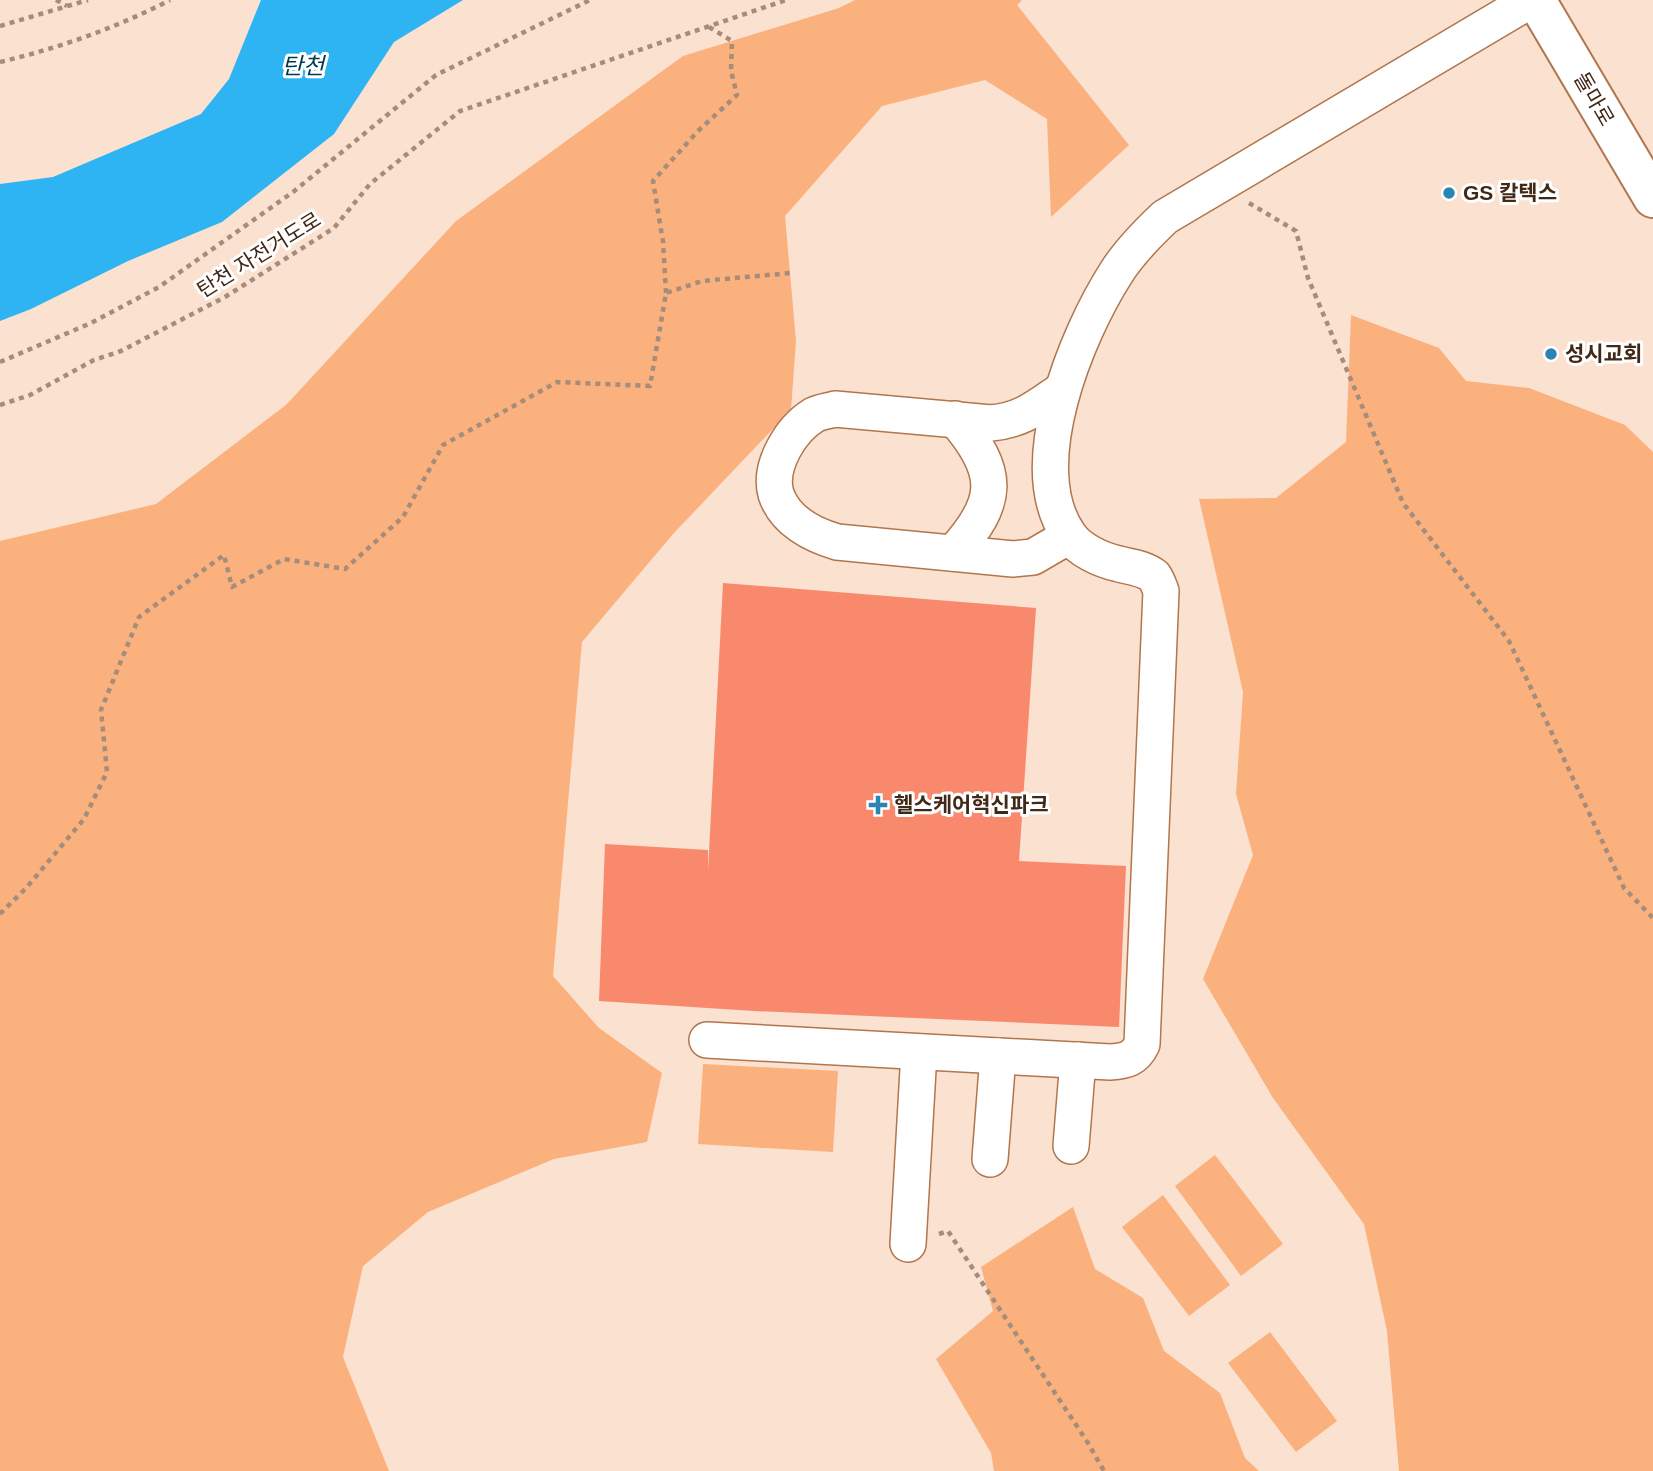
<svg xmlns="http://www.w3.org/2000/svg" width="1653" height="1471" font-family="Helvetica,'Noto Sans KR',sans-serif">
	<rect width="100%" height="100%" fill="#fbe1d0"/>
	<g fill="#fbb17d">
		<path d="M855 0H1022L1017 5 1129 145 1051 217 1047 119 985 80 882 106 785 216 796 341 791 410 673 534 582 642 553 976 599 1028 662 1073 647 1142 554 1159 428 1212 363 1266 343 1357 389 1471H0V541L156 504 286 405 456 221 683 56 839 8Z"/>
		<path d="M1351 315 1439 348 1466 381 1529 388 1625 425 1653 452V1471H1399L1387 1331 1364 1224 1273 1098 1203 979 1253 855 1236 794 1243 692 1199 499 1276 498 1346 442Z"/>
		<path d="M703 1064 838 1071 833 1152 698 1144Z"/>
		<path d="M1215 1155 1283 1244 1241 1276 1175 1186Z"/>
		<path d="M1163 1195 1230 1285 1189 1316 1122 1227Z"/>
		<path d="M1073 1207 1095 1269 1143 1298 1164 1351 1220 1393 1245 1458 1259 1471H994L991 1453 936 1359 993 1311 981 1267Z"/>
		<path d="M1270 1332 1337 1421 1296 1452 1228 1363Z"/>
	</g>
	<path fill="#2eb3f3" d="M261 0H463L394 42 334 134 222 222 128 261 31 309 0 321V184L53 177 201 114 229 79Z"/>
	<path fill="#f9896d" d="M723 583 1036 608 1019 861 1126 866 1119 1027 754 1011 599 1001 605 844 708 850V871Z"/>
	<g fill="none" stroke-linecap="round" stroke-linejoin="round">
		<defs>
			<g id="minor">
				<path d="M1062 390C1037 407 1023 420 991 423L835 409C828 411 820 412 814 415 791 429 768 466 776 494 785 521 813 535 837 542L1013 559 1033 557 1069 536"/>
				<path d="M953 553C1000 502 1001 472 955 419"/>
				<path d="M707 1040 1110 1062C1126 1061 1135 1059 1142 1044L1161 591C1159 586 1157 580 1154 576 1144 568 1130 567 1119 564 1101 560 1079 550 1069 535 1021 467 1077 334 1116 273 1129 252 1147 234 1165 217L1531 0"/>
				<path d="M1071 1146 1078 1060"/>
				<path d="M990 1159 998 1056"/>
				<path d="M908 1244 919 1052"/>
			</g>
			<path id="major" d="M1536 0 1653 198"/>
		</defs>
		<use href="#minor" stroke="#b1764d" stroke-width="38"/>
		<use href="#major" stroke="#b1764d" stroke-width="42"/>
		<g stroke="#a58c7b" stroke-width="4.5" stroke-dasharray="5 5" stroke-linecap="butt">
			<path d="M56 0 67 6"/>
			<path d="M0 26 88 0"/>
			<path d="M0 62C59 48 116 28 170 0"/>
			<path d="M1249 203 1296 231 1308 278 1403 503 1509 641 1624 888 1653 918"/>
			<path d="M666 293 663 242 653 181 698 131 737 95 731 71 732 41 709 27"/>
			<path d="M0 362 91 323 159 287 293 192 436 75 590 0"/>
			<path d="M0 405 30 395 94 360 121 351 225 297 334 228 370 184 460 111 786 0"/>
			<path d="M0 914 27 887 84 819 107 772 101 710 139 617 224 555 232 587 284 559 345 569 403 517 443 445 557 382 650 386 666 293 702 281 790 273"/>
			<path d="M939 1234 948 1231 1088 1443 1104 1471"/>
		</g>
		<use href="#minor" stroke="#fff" stroke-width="35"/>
		<use href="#major" stroke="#fff" stroke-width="38"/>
	</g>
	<g fill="#2a85b2" stroke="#fff" stroke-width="2.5">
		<circle cx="1449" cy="193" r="7"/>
		<circle cx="1551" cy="354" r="7"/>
		<path d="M874.5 794.5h7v7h7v7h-7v7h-7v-7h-7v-7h7z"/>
	</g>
	<g text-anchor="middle" stroke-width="6" stroke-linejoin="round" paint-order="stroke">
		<g font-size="21" fill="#412817" stroke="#fff">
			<text transform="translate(1594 99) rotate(60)" y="7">돌마로</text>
			<text transform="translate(259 255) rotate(-32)" y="7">탄천 자전거도로</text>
		</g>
		<g font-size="21" font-weight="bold" fill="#412817" stroke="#fff" text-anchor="start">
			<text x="1463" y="200">GS 칼텍스</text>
			<text x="1565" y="361">성시교회</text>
			<text x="894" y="812">헬스케어혁신파크</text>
		</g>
		<g font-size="23" font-style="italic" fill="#003952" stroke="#fff">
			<text x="303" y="74">탄천</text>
		</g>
	</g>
</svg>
